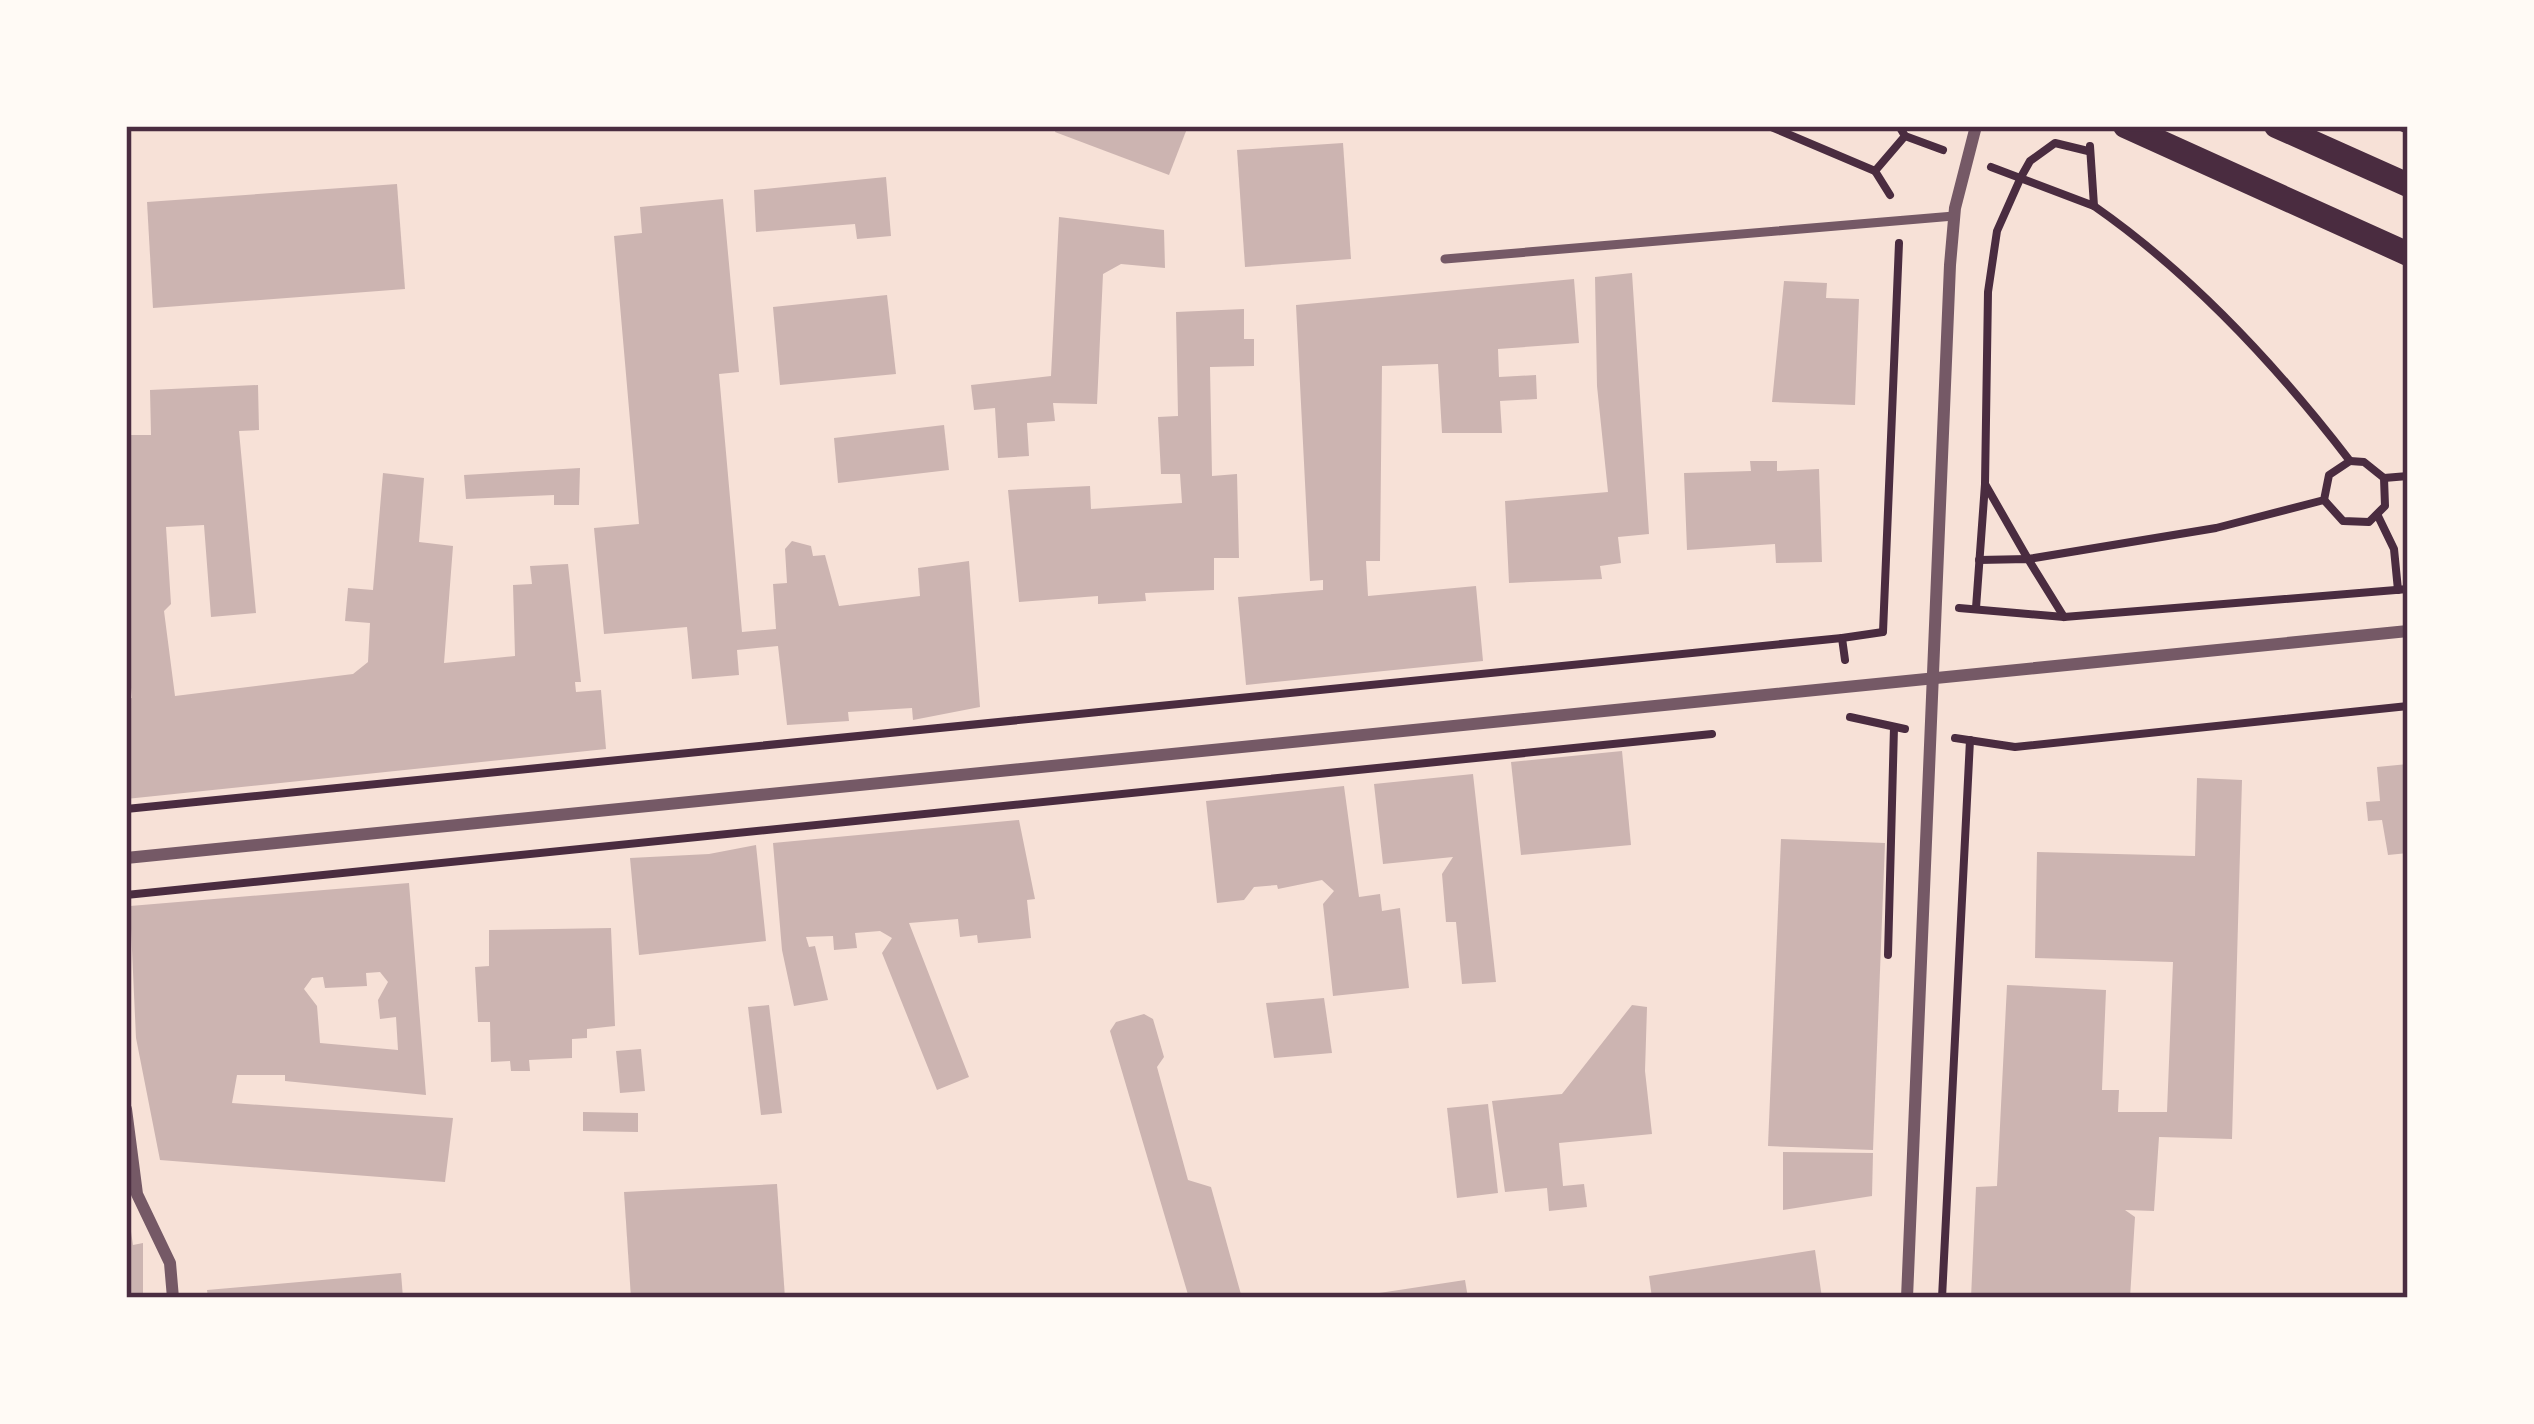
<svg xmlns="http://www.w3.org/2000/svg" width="2534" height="1424" font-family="Cabin,sans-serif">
	<rect width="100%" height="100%" fill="#f7e1d7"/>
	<g fill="#ccb4b1" fill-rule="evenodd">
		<path d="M1057 126H1188L1169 175 1055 132Z"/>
		<path d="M1343 143 1351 259 1245 267 1237 150Z"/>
		<path d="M886 177 891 236 857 239 855 224 756 232 754 190Z"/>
		<path d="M397 184 405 289 153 308 147 202Z"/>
		<path d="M723 199 739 372 719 374 742 632 776 629 773 584 787 583 785 549 792 541 811 546 813 556 825 555 839 606 920 596 918 568 969 561 980 707 913 720 912 708 848 712 849 721 787 725 778 646 737 650 739 675 692 679 687 627 604 634 594 528 639 524 614 236 642 233 640 207Z"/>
		<path d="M1059 217 1164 230 1165 268 1121 264 1103 274 1097 404 1053 403 1055 421 1027 423 1029 456 998 458 995 408 974 410 971 385 1051 376Z"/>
		<path d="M1632 273 1649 534 1618 537 1621 563 1600 566 1602 579 1509 583 1505 501 1608 492 1597 386 1595 277Z"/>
		<path d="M1574 279 1579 343 1498 349 1499 377 1536 375 1537 399 1500 401 1502 433H1442L1438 364 1382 366 1380 561H1366L1368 596 1476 586 1483 661 1246 685 1238 597 1323 590V580L1310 581 1296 305Z"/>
		<path d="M1784 281 1827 283 1826 298 1859 299 1855 405 1772 402Z"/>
		<path d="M887 295 896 374 780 385 773 307Z"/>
		<path d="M1244 309V339H1254V366L1210 367 1212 476 1237 474 1239 558H1214V590L1145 593 1146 601 1098 604V596L1019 602 1008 490 1090 486 1091 509 1182 503 1180 474H1161L1158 417 1178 416 1176 312Z"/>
		<path d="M258 385 259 430 239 431 256 613 211 617 204 525 166 527 171 604 164 611 175 696 353 674 368 662 370 623 345 621 348 588 373 590 383 473 424 478 419 542 453 546 444 663 515 656 513 585 532 584 530 566 568 564 581 682H575L576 692 601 690 606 749 126 799V699L132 698 126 636 130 435H151L150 390Z"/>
		<path d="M944 425 949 470 838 483 834 438Z"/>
		<path d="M1750 461H1777V471L1819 469 1822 562 1776 563 1775 544 1687 550 1684 473 1751 471Z"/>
		<path d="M580 468 579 505H554V495L466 499 464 475Z"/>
		<path d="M1622 751 1631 845 1521 855 1511 762Z"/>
		<path d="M2408 764V853L2388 855 2382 820 2368 821 2366 802 2380 801 2377 767Z"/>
		<path d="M1473 774 1496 982 1462 984 1456 922H1446L1442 874 1453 857 1383 864 1374 784Z"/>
		<path d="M2197 778 2242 780 2232 1139 2159 1137 2154 1211 2125 1210 2135 1217 2130 1298H1971L1976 1187 1997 1186 2007 985 2106 990 2102 1090H2119L2118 1112H2167L2173 962 2035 958 2037 852 2195 856Z"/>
		<path d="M1344 786 1359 897 1380 894 1382 911 1400 908 1409 988 1333 996 1323 904 1334 891 1322 880 1278 889 1277 885 1254 887 1244 900 1217 903 1206 801Z"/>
		<path d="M1019 820 1035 899 1027 900 1031 938 978 943 977 935 960 937 958 919 909 923 969 1077 937 1090 882 953 892 938 880 931 855 933 857 948 834 950 833 936 806 937 809 947 815 946 828 1000 794 1006 782 950 773 843Z"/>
		<path d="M1781 839 1885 843 1873 1150 1768 1146Z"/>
		<path d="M756 845 766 941 639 955 630 858 709 854Z"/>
		<path d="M409 883 426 1095 285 1081V1075H237L232 1103 453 1118 445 1182 160 1160 136 1038 130 906ZM380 972 388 982 378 1000 380 1019 396 1017 398 1050 320 1043 317 1006 304 989 312 978 323 977 325 988 367 986 366 973Z"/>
		<path d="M611 928 615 1026 587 1029V1038L572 1039V1058L529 1060 530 1071H511L510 1061 491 1062 490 1022H478L475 967 489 966V930Z"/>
		<path d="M1324 998 1332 1053 1274 1058 1266 1003Z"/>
		<path d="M769 1005 782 1113 761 1115 748 1007Z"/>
		<path d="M1632 1005 1647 1007 1645 1071 1652 1134 1559 1143 1563 1186 1584 1184 1587 1207 1549 1211 1547 1188 1505 1192 1492 1101 1562 1094Z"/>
		<path d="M1144 1014 1153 1019 1164 1057 1157 1067 1188 1180 1211 1187 1242 1298H1189L1110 1031 1116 1022Z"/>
		<path d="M641 1049 645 1091 620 1093 616 1051Z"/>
		<path d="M1488 1104 1498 1193 1457 1198 1447 1108Z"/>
		<path d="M583 1112 638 1113V1132L583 1131Z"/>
		<path d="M1783 1152 1873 1153 1872 1196 1783 1210Z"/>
		<path d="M777 1184 785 1298H631L624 1192Z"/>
		<path d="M126 1198 133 1245 143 1243V1298H126Z"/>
		<path d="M1815 1250 1822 1298H1652L1649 1276Z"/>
		<path d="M401 1273 403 1298H208L207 1290Z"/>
		<path d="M1465 1280 1468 1298H1366V1295Z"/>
	</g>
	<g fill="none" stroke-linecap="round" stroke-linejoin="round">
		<g stroke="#4a2c40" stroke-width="8">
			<path d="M1769 126 1875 171 1905 136"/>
			<path d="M1899 126 1905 136 1943 150"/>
			<path d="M2399 126 2408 130"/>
			<path d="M2088 151 2055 143 2030 161 2021 177 1997 231 1988 292 1985 484 2028 559 2216 528 2324 500 2329 475 2350 461C2277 366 2193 275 2094 206"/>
			<path d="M1991 167 2094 206 2090 146"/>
			<path d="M1875 171 1890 195"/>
			<path d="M2350 461 2364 462 2384 478 2408 476"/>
			<path d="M2324 500 2343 521 2369 522 2385 506 2384 478"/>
			<path d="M2378 516 2394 549 2398 590"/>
			<path d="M1979 560 2028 559 2064 617"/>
			<path d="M1959 608 2064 617 2408 589"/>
			<path d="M1976 608 1985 484"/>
			<path d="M1845 660 1842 638 1883 632 1899 243"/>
			<path d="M1850 717 1905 729"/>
			<path d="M1955 738 2015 747 2408 706"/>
			<path d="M126 809 1842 638"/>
			<path d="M126 895 1712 734"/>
			<path d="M1888 955 1894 727"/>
			<path d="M1942 1298 1970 740"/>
		</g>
		<path stroke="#755966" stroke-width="9" d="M1445 259 1954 216"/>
		<g stroke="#755966" stroke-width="12">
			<path d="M126 858 2408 631"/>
			<path d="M126 1109 137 1194 170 1263 173 1298"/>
			<path d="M1907 1298 1950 265 1955 208 1976 126"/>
		</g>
		<g stroke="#4a2c40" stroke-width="24">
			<path d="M2125 126 2408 254"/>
			<path d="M2276 126 2408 185"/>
		</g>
	</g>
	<rect width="2534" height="1424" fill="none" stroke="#fffaf5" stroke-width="258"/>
	<rect x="129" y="129" width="2276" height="1166" fill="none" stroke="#4a2c40" stroke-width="4.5"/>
</svg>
